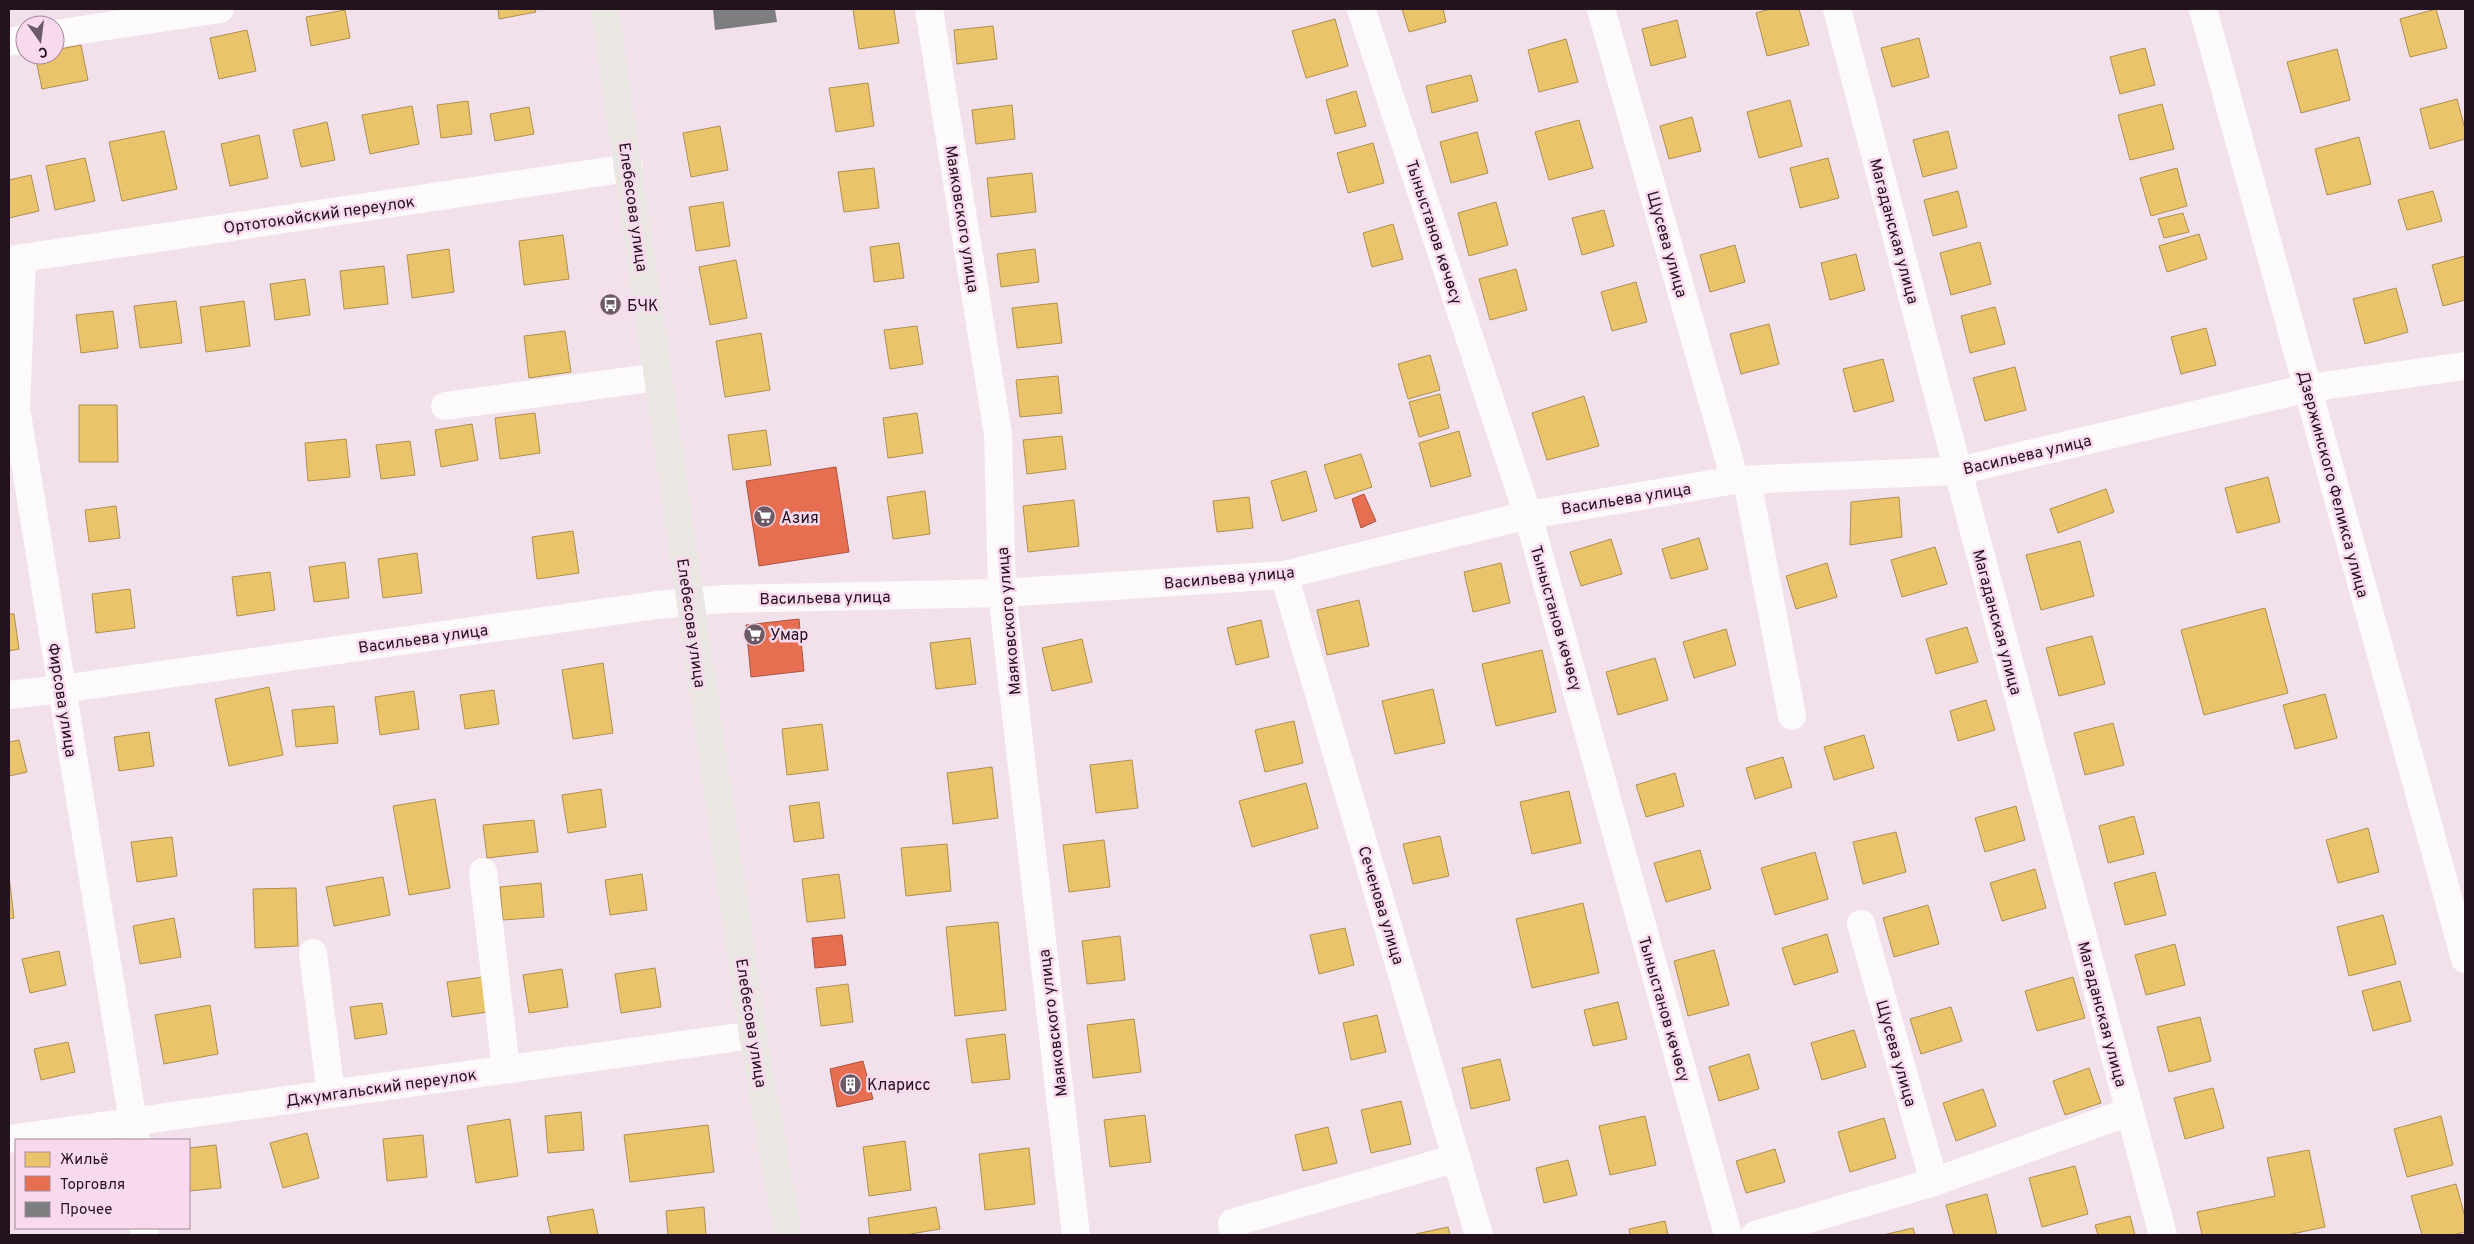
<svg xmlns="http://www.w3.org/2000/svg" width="2474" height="1244" font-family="Overpass,sans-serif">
	<rect width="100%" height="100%" fill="#f2e0eb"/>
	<g fill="#e9c46a" stroke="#ae8f53">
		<path d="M498 9H535L536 12 499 19Z"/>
		<path d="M853 9H894L899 43 859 49Z"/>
		<path d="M1402 9H1443L1446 22 1409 32Z"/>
		<path d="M1770 9H1799L1809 45 1767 56 1756 13Z"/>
		<path d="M2436 9 2447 48 2410 57 2400 19Z"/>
		<path d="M345 10 350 38 311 46 306 17Z"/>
		<path d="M1335 19 1348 66 1306 78 1292 31Z"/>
		<path d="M1677 20 1686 57 1651 66 1642 29Z"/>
		<path d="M993 26 997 59 957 64 954 30Z"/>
		<path d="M247 30 256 71 219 79 210 38Z"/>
		<path d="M1919 38 1929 77 1892 87 1881 48Z"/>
		<path d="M1566 39 1578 82 1539 92 1528 50Z"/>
		<path d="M81 45 88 80 42 89 35 55H55V50Z"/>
		<path d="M2145 48 2155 85 2120 94 2110 57Z"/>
		<path d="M2337 49 2350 100 2301 113 2287 62Z"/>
		<path d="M1471 75 1478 101 1432 113 1426 86Z"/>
		<path d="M868 83 874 126 836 132 829 88Z"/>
		<path d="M1356 91 1366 126 1335 134 1326 100Z"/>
		<path d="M2457 99 2465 129V139L2430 149 2420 109Z"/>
		<path d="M1790 100 1802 146 1759 158 1747 112Z"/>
		<path d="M468 101 472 134 441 138 437 105Z"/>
		<path d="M2162 104 2174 149 2130 160 2118 115Z"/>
		<path d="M1012 105 1015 139 976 144 972 110Z"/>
		<path d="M412 106 419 144 370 154 362 115Z"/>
		<path d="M529 107 534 134 495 141 490 114Z"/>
		<path d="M1692 117 1701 151 1669 159 1660 126Z"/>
		<path d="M1579 120 1593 168 1549 180 1535 132Z"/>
		<path d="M327 122 335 160 301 167 293 130Z"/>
		<path d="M720 126 728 170 691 177 683 133Z"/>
		<path d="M164 131 177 189 122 201 109 142Z"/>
		<path d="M1948 131 1957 168 1923 177 1913 140Z"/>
		<path d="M1477 132 1488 173 1451 183 1440 142Z"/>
		<path d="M259 135 268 178 230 186 221 144Z"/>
		<path d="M2359 137 2371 184 2327 195 2315 149Z"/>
		<path d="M1373 143 1384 183 1348 193 1337 153Z"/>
		<path d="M85 158 95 201 55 210 46 166Z"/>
		<path d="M1828 158 1839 198 1800 208 1790 168Z"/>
		<path d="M874 168 879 208 844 212 838 172Z"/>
		<path d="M2177 168 2187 206 2151 216 2140 178Z"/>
		<path d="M1032 173 1036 212 991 217 987 178Z"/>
		<path d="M31 175 39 211 9 218V180Z"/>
		<path d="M1958 191 1967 227 1933 236 1924 200Z"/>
		<path d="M2433 191 2442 221 2407 230 2398 200Z"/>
		<path d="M723 202 730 246 696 251 689 207Z"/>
		<path d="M1496 202 1508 245 1469 256 1458 213Z"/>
		<path d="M1604 210 1614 246 1582 255 1572 218Z"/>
		<path d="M2183 213 2189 232 2164 238 2158 219Z"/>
		<path d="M1393 224 1403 259 1372 267 1363 233Z"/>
		<path d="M2199 234 2207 259 2167 272 2159 246Z"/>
		<path d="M563 235 569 279 524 285 519 241Z"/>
		<path d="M1980 242 1991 284 1951 295 1940 253Z"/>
		<path d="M899 243 904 278 874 282 870 247Z"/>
		<path d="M1735 245 1745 282 1710 292 1700 255Z"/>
		<path d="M449 249 454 292 412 298 407 255Z"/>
		<path d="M1035 249 1039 282 1001 287 997 254Z"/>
		<path d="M1856 254 1865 290 1830 300 1821 263Z"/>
		<path d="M2465 256V300L2443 306 2432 265Z"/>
		<path d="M736 260 747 318 710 325 699 267Z"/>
		<path d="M384 266 388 304 344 309 340 271Z"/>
		<path d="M1516 269 1527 310 1490 320 1479 279Z"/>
		<path d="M305 279 310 315 275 320 270 284Z"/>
		<path d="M1636 282 1647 322 1612 331 1601 292Z"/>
		<path d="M2396 288 2408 332 2365 344 2353 299Z"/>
		<path d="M176 301 182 343 140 348 134 306Z"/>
		<path d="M244 301 250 346 206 352 200 307Z"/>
		<path d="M1057 303 1062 343 1017 348 1012 308Z"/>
		<path d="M1995 307 2005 344 1970 353 1961 316Z"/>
		<path d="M113 311 118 348 81 353 76 315Z"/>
		<path d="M1769 324 1779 364 1741 374 1730 334Z"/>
		<path d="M917 326 923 364 890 369 884 330Z"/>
		<path d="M2206 328 2216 365 2181 374 2171 337Z"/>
		<path d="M565 331 571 372 529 378 524 336Z"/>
		<path d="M761 333 770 390 725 397 716 341Z"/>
		<path d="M1430 355 1440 390 1408 399 1398 364Z"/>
		<path d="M1883 359 1894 401 1854 412 1843 369Z"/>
		<path d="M2015 367 2026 410 1985 421 1973 378Z"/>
		<path d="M1058 376 1062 413 1020 417 1016 380Z"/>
		<path d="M1440 394 1449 428 1419 437 1409 402Z"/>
		<path d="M1584 396 1599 446 1547 460 1532 413Z"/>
		<path d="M79 405H117L118 462H79Z"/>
		<path d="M535 413 540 453 500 459 495 418Z"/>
		<path d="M917 413 923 453 888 458 883 418Z"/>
		<path d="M472 424 478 460 441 467 435 430Z"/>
		<path d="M766 430 771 465 733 470 728 435Z"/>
		<path d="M1459 431 1471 476 1431 487 1419 443Z"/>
		<path d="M1062 436 1066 469 1027 474 1023 440Z"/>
		<path d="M346 439 350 477 308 481 305 443Z"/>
		<path d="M410 441 415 475 381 479 376 445Z"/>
		<path d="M1361 454 1372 487 1335 499 1324 465Z"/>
		<path d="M1306 471 1317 511 1282 521 1271 481Z"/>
		<path d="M2268 477 2280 522 2237 533 2225 488Z"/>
		<path d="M2106 489 2114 512 2058 533 2050 509Z"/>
		<path d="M925 491 930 534 893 539 887 497Z"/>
		<path d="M1249 497 1253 528 1217 532 1213 501Z"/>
		<path d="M1899 497 1902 537 1850 545 1851 502Z"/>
		<path d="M1074 500 1079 546 1028 552 1023 506Z"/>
		<path d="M116 506 120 538 89 542 85 510Z"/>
		<path d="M573 531 579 573 537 579 532 537Z"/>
		<path d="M1699 538 1708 569 1671 579 1662 549Z"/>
		<path d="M1611 539 1622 574 1581 586 1570 552Z"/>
		<path d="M2080 541 2094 596 2041 610 2026 555Z"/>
		<path d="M1935 547 1947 584 1902 597 1891 560Z"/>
		<path d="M417 553 422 593 383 598 378 559Z"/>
		<path d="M345 562 349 598 314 602 309 567Z"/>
		<path d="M1501 563 1510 603 1473 612 1464 572Z"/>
		<path d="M1827 563 1837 597 1796 609 1786 576Z"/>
		<path d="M270 572 275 610 237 616 232 577Z"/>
		<path d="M130 589 135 628 96 633 92 594Z"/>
		<path d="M1359 600 1369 646 1327 655 1317 610Z"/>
		<path d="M2265 608 2288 693 2204 715 2181 630Z"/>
		<path d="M9 614H14L19 649 9 651Z"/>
		<path d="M1261 620 1269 657 1236 665 1227 628Z"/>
		<path d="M1967 627 1978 662 1936 674 1926 639Z"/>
		<path d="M1726 629 1736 665 1694 678 1683 642Z"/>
		<path d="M2092 636 2105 684 2059 696 2046 648Z"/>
		<path d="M970 638 976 684 936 689 930 643Z"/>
		<path d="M1082 639 1092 682 1052 691 1042 648Z"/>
		<path d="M1542 650 1556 712 1496 726 1482 664Z"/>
		<path d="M1655 658 1668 700 1618 715 1606 672Z"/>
		<path d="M603 663 613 733 573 739 562 670Z"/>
		<path d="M269 687 283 755 229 766 215 699Z"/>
		<path d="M1433 689 1445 743 1395 754 1382 701Z"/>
		<path d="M494 690 499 724 465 729 460 695Z"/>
		<path d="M414 691 419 729 380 735 375 697Z"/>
		<path d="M2325 694 2337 738 2295 749 2283 705Z"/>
		<path d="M1986 700 1995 730 1958 741 1950 711Z"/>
		<path d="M334 706 338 743 296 747 292 710Z"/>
		<path d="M1294 721 1303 763 1265 772 1255 730Z"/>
		<path d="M2113 723 2124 765 2085 775 2074 733Z"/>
		<path d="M822 724 828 770 787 775 782 729Z"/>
		<path d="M149 732 154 766 119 771 114 737Z"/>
		<path d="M1864 735 1874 768 1834 780 1824 747Z"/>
		<path d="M19 740 27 772 9 776V742Z"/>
		<path d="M1783 757 1792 787 1755 799 1746 768Z"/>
		<path d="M1132 760 1138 808 1096 813 1090 765Z"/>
		<path d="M992 767 998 818 953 824 947 773Z"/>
		<path d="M1675 773 1684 806 1646 817 1636 785Z"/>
		<path d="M1306 783 1318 828 1252 847 1239 801Z"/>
		<path d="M601 789 606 827 568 833 562 795Z"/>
		<path d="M1569 791 1581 843 1532 854 1520 802Z"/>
		<path d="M435 799 450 888 409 895 393 806Z"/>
		<path d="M819 802 824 838 794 842 789 806Z"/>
		<path d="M2016 806 2025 840 1985 852 1975 818Z"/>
		<path d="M2134 816 2144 854 2108 863 2099 826Z"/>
		<path d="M534 820 538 852 487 858 483 825Z"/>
		<path d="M2368 828 2379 872 2338 883 2326 840Z"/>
		<path d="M1896 832 1906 872 1863 884 1853 842Z"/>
		<path d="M1440 836 1449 876 1413 884 1403 844Z"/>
		<path d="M172 837 177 876 137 882 131 842Z"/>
		<path d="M1104 840 1110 887 1069 892 1063 845Z"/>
		<path d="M947 844 951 891 906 896 901 848Z"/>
		<path d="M1700 850 1711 889 1666 902 1654 863Z"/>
		<path d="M1815 852 1828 899 1775 915 1761 868Z"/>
		<path d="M2035 869 2046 908 2002 921 1990 883Z"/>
		<path d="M2155 872 2166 915 2125 925 2114 883Z"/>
		<path d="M642 874 647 910 610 915 605 880Z"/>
		<path d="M839 874 845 918 807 922 802 879Z"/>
		<path d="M9 876 14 918 9 919Z"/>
		<path d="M383 877 390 915 334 926 326 887Z"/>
		<path d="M541 883 544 917 503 920 500 887Z"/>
		<path d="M296 888 298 946 255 948 253 889Z"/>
		<path d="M1583 903 1599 973 1532 988 1516 919Z"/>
		<path d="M1928 905 1939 944 1894 957 1883 918Z"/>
		<path d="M2383 915 2396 964 2349 976 2337 927Z"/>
		<path d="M174 918 181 957 140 964 133 926Z"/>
		<path d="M998 922 1006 1010 955 1016 946 927Z"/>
		<path d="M1345 928 1354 965 1319 974 1310 935Z"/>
		<path d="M1827 934 1838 972 1794 985 1782 948Z"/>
		<path d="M1120 936 1125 980 1087 984 1082 941Z"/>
		<path d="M2175 944 2185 985 2146 995 2135 955Z"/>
		<path d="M1714 950 1729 1005 1688 1016 1674 961Z"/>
		<path d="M59 951 66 985 30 993 22 959Z"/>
		<path d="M655 968 661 1007 621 1013 615 974Z"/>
		<path d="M562 969 568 1007 529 1013 523 975Z"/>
		<path d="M483 977 488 1012 452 1017 447 982Z"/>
		<path d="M2073 977 2085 1018 2037 1031 2025 991Z"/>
		<path d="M2400 981 2411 1021 2373 1031 2362 991Z"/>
		<path d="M848 984 853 1022 821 1026 816 988Z"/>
		<path d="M1618 1002 1627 1039 1593 1046 1584 1010Z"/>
		<path d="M382 1003 387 1034 355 1039 350 1007Z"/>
		<path d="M210 1005 218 1054 164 1064 155 1015Z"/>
		<path d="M1951 1007 1962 1041 1921 1054 1910 1019Z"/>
		<path d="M1377 1015 1386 1052 1351 1060 1343 1023Z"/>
		<path d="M2200 1017 2211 1061 2169 1072 2157 1027Z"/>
		<path d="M1134 1019 1141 1072 1093 1078 1087 1025Z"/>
		<path d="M1854 1030 1866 1067 1822 1080 1811 1043Z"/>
		<path d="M1005 1034 1010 1079 972 1083 966 1039Z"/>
		<path d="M68 1042 75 1072 41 1080 34 1049Z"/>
		<path d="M1749 1054 1759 1089 1719 1101 1709 1067Z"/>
		<path d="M1500 1059 1510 1100 1471 1109 1462 1068Z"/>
		<path d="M2089 1068 2101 1103 2065 1115 2053 1081Z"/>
		<path d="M2213 1088 2224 1128 2185 1139 2174 1098Z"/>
		<path d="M1983 1089 1996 1126 1956 1141 1943 1103Z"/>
		<path d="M1401 1101 1411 1144 1371 1153 1361 1110Z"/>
		<path d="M581 1112 584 1150 548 1153 545 1116Z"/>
		<path d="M1145 1115 1151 1162 1110 1167 1104 1120Z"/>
		<path d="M1645 1116 1656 1165 1610 1175 1599 1126Z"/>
		<path d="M2441 1116 2453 1165 2407 1177 2394 1129Z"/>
		<path d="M1884 1118 1896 1158 1850 1172 1838 1132Z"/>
		<path d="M510 1119 518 1176 476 1183 467 1126Z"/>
		<path d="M708 1125 714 1172 630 1182 624 1135Z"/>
		<path d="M1328 1127 1337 1163 1303 1171 1295 1135Z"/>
		<path d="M307 1133 319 1178 283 1188 270 1143Z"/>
		<path d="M423 1135 427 1177 387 1181 383 1139Z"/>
		<path d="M905 1141 911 1190 869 1196 863 1147Z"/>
		<path d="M216 1145 221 1188 189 1191V1148Z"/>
		<path d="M1029 1148 1035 1204 985 1210 979 1154Z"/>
		<path d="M1775 1149 1785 1182 1746 1193 1736 1161Z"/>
		<path d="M2309 1150 2325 1227 2287 1235H2202L2197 1212 2275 1196 2267 1158Z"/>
		<path d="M1568 1160 1577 1195 1544 1203 1536 1168Z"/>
		<path d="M2075 1166 2088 1214 2042 1227 2029 1178Z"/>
		<path d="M2456 1184 2465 1217V1232L2452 1235H2422L2411 1196Z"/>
		<path d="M1987 1194 1997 1235H1954L1946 1205Z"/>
		<path d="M704 1207 706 1235H668L666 1211Z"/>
		<path d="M936 1207 940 1229 905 1235H870L868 1218Z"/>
		<path d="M593 1209 598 1235H551L547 1217Z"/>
		<path d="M2130 1216 2135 1235H2098L2095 1225Z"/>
		<path d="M1665 1221 1668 1235H1630L1629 1229Z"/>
		<path d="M1448 1227 1450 1235H1416V1234Z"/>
		<path d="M1913 1228 1915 1235H1883Z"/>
	</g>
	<g fill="#e76f51" stroke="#ac5342">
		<path d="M836 467 849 552 759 566 746 481Z"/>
		<path d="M1364 494 1376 521 1361 528 1352 499Z"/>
		<path d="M799 619 804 671 751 677 746 625Z"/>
		<path d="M842 935 846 965 815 968 812 938Z"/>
		<path d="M863 1061 873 1099 837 1107 830 1069Z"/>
	</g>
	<path fill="#7d7e7f" d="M713 9H775L777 22 715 30Z"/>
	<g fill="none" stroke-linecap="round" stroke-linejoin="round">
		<g stroke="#fdfafc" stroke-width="28">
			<path d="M929 9 998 434 1002 593 1076 1235"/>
			<path d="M1361 9 1528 515 1728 1235"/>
			<path d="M1601 9 1735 480"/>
			<path d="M1837 9 1958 471 2163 1235"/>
			<path d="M2203 9 2465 959"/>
			<path d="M55 34 220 9"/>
			<path d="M9 42 25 39"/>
			<path d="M22 258 16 408 136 1140"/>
			<path d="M9 260 629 168"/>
			<path d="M445 406 658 377"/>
			<path d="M1747 480 1792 716"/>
			<path d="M1284 575 1479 1235"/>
			<path d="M9 695 61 689 657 605 723 599 1002 593 1284 575 1528 515 1735 480 1958 471 2308 388 2465 366"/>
			<path d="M483 872 506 1069"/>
			<path d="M1861 924 1934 1182"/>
			<path d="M313 953 331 1094"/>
			<path d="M9 1139 753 1035"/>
			<path d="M144 1228 145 1235"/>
			<path d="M1234 1235 1232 1223 1457 1158"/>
			<path d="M1755 1235 1934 1182 2129 1112"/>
		</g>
		<path stroke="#eae6e2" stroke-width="28" d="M605 9 753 1035 788 1235"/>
	</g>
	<defs>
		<symbol id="bus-disc" viewBox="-11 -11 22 22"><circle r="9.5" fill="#6c5a66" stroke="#f9d9ed"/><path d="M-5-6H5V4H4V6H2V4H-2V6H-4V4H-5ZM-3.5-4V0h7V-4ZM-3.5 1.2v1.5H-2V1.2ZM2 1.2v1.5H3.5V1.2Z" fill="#fff"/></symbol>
		<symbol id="supermarket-disc" viewBox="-11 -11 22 22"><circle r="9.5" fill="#6c5a66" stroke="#f9d9ed"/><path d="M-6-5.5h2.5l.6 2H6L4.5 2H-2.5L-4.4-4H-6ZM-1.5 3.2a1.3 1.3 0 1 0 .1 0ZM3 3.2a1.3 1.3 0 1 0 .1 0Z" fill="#fff"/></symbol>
		<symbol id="building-disc" viewBox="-11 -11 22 22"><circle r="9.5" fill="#6c5a66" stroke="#f9d9ed"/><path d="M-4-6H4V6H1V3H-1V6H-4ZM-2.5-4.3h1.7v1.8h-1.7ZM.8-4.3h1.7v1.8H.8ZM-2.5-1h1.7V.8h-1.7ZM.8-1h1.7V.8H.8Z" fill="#fff"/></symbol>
	</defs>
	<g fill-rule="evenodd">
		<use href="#bus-disc" x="598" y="292" width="25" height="25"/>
		<use href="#supermarket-disc" x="752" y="504" width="25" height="25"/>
		<use href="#supermarket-disc" x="742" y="622" width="25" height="25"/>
		<use href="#building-disc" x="838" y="1072" width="25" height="25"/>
	</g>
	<g text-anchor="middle" stroke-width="5" stroke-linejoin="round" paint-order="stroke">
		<g font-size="16" fill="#24121e" stroke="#f9d9ed">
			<text transform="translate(634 207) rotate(82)" y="6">Елебесова улица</text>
			<text transform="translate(319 214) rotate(-8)" y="6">Ортотокойский переулок</text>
			<text transform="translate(963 219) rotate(81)" y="6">Маяковского улица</text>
			<text transform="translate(1895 231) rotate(75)" y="6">Магаданская улица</text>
			<text transform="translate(1435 232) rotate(72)" y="6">Тыныстанов көчөсү</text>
			<text transform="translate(1668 244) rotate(74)" y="6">Щусева улица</text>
			<text transform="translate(2027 454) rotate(-13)" y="6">Васильева улица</text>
			<text transform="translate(2334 484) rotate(75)" y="6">Дзержинского Феликса улица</text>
			<text transform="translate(1626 498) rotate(-9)" y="6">Васильева улица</text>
			<text transform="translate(1229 577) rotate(-5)" y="6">Васильева улица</text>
			<text transform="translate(825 597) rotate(-1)" y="6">Васильева улица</text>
			<text transform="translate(1557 618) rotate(74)" y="6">Тыныстанов көчөсү</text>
			<text transform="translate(1008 621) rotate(-95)" y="6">Маяковского улица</text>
			<text transform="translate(1998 622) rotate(75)" y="6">Магаданская улица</text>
			<text transform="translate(692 623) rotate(82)" y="6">Елебесова улица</text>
			<text transform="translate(423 638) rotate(-8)" y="6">Васильева улица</text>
			<text transform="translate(63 700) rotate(81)" y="6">Фирсова улица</text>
			<text transform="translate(1382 905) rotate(73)" y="6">Сеченова улица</text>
			<text transform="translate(1665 1009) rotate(74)" y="6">Тыныстанов көчөсү</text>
			<text transform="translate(2103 1014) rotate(75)" y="6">Магаданская улица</text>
			<text transform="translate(752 1023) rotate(81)" y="6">Елебесова улица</text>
			<text transform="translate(1052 1023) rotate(-97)" y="6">Маяковского улица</text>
			<text transform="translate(1897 1053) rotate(74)" y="6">Щусева улица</text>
			<text transform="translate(381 1087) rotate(-8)" y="6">Джумгальский переулок</text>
		</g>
		<g font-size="16" fill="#24121e" stroke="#f9d9ed" text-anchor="start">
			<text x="627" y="311">БЧК</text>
			<text x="781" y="523">Азия</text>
			<text x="770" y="640">Умар</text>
			<text x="867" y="1090">Кларисс</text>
		</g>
	</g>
	<rect width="2474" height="1244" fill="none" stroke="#24121e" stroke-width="20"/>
	<rect x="15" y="1139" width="175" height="90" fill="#f9d9ed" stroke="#a4899a"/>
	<rect x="25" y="1152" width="25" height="15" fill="#e9c46a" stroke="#a4899a"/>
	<text x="60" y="1164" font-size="15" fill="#24121e">Жильё</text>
	<rect x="25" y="1176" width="25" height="15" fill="#e76f51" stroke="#a4899a"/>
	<text x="60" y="1189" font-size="15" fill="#24121e">Торговля</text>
	<rect x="25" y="1202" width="25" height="15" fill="#7d7e7f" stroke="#a4899a"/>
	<text x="60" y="1214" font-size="15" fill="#24121e">Прочее</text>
	<g transform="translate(40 40) rotate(166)"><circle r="24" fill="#f9d9ed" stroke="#a4899a"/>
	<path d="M0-4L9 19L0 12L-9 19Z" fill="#6c5a66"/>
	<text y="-8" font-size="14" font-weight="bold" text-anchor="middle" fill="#24121e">С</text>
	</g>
</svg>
